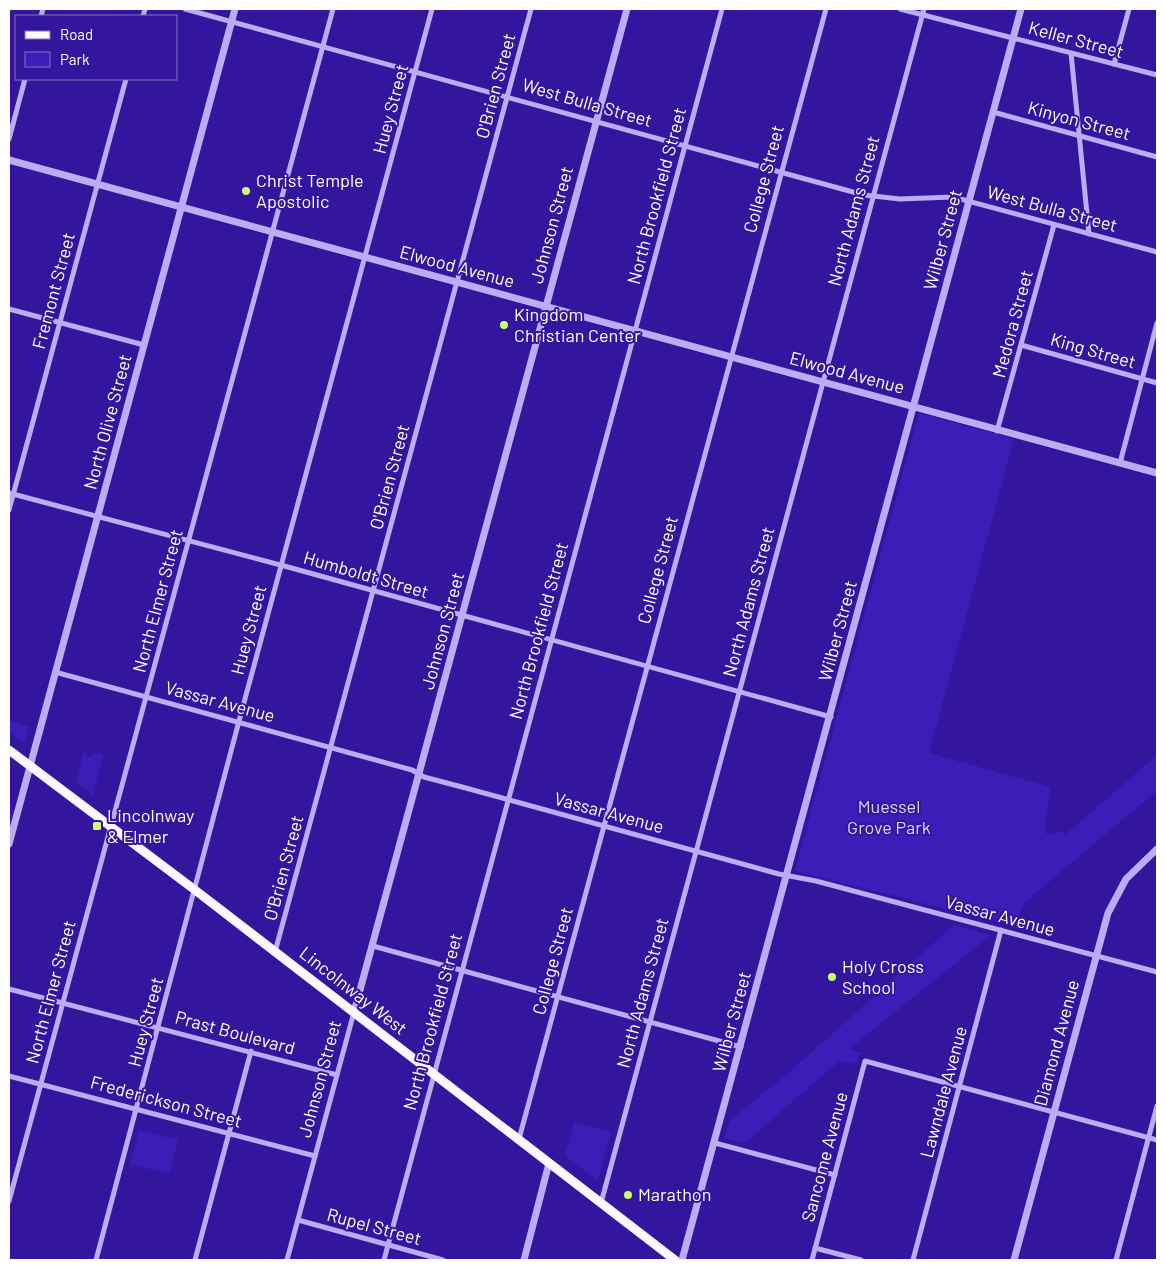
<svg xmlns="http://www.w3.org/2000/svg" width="1166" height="1269" font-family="Barlow,sans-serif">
	<rect width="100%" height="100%" fill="#33159e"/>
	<g fill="#3c1db8">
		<path d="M919 413 1014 439 929 753 1050 787 1045 833 1053 835 1060 830 1065 835 1157 755V791L1024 903 1014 926 795 871Z"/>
		<path d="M9 721 29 727 24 743 9 731Z"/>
		<path d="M84 750 87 751 86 756 91 757 93 752 103 755 93 795 76 782Z"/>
		<path d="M954 925 991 935 849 1049 863 1053 859 1056 856 1064 839 1061 745 1143 724 1138 730 1120 788 1073Z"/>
		<path d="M574 1122 611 1132 598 1181 565 1156Z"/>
		<path d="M139 1130 178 1140 169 1174 130 1164Z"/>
	</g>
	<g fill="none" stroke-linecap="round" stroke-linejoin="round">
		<g stroke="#bbacf3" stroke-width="5">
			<path d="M185 9 864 195 900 199 953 197 1157 252"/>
			<path d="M900 9 1157 75"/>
			<path d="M41 16 43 9"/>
			<path d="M143 16 145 9"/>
			<path d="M1071 53 1089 234"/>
			<path d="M1114 64 1129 9"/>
			<path d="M993 112 1157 157"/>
			<path d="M9 139 25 79"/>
			<path d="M9 309 144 345"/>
			<path d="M1021 345 1157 383"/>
			<path d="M997 431 1054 225"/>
			<path d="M1120 463 1157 323"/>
			<path d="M9 493 288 567 831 717"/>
			<path d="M9 510 126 79"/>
			<path d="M55 672 412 770 424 777 462 787 779 874 816 881 1157 972"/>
			<path d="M373 946 741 1047"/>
			<path d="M275 952 531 9"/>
			<path d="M9 989 337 1075"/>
			<path d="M9 1076 315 1156"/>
			<path d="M519 1139 826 9"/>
			<path d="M715 1143 835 1175"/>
			<path d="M9 1201 333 9"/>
			<path d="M601 1203 924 9"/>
			<path d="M298 1220 443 1260"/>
			<path d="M815 1248 861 1260"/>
			<path d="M96 1260 239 721 432 9"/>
			<path d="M195 1260 251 1051"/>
			<path d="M287 1260 354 1012"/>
			<path d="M384 1260 722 9"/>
			<path d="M812 1260 865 1061 1157 1140"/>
			<path d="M913 1260 1001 930"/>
			<path d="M1116 1260 1157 1106"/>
		</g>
		<g stroke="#bbacf3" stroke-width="7">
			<path d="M9 160 1157 473"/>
			<path d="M9 844 235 9"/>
			<path d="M354 1012 627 9"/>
			<path d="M524 1260 549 1163"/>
			<path d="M682 1260 1021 9"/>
			<path d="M1014 1260 1108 913 1126 879 1157 849"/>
		</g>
		<path stroke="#faf9ff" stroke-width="9" d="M9 750 195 890 675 1260"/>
	</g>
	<g fill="#caff6f" stroke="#33159e" stroke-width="2">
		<circle cx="246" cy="191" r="5"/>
		<circle cx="504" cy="325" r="5"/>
		<rect x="92" y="821" width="10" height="10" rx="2.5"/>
		<circle cx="832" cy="977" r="5"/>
		<circle cx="628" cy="1195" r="5"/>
	</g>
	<g text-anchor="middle" stroke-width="4" stroke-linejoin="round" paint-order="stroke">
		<g font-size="18" fill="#fff" stroke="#33159e">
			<text transform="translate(1076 40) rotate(15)" y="6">Keller Street</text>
			<text transform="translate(496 86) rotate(-75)" y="6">O'Brien Street</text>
			<text transform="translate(587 103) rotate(16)" y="6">West Bulla Street</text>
			<text transform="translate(391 109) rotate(-75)" y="6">Huey Street</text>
			<text transform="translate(1079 121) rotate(15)" y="6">Kinyon Street</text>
			<text transform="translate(764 179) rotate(-75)" y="6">College Street</text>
			<text transform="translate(657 196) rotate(-75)" y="6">North Brookfield Street</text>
			<text transform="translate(1052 209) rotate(15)" y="6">West Bulla Street</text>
			<text transform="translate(854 211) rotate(-75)" y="6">North Adams Street</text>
			<text transform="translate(552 225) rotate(-75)" y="6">Johnson Street</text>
			<text transform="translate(943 240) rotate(-75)" y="6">Wilber Street</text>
			<text transform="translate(457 267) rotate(15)" y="6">Elwood Avenue</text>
			<text transform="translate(54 291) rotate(-75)" y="6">Fremont Street</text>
			<text transform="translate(1013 324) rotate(-75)" y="6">Medora Street</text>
			<text transform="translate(1093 351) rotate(16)" y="6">King Street</text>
			<text transform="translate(847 373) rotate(15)" y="6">Elwood Avenue</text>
			<text transform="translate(108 422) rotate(-75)" y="6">North Olive Street</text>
			<text transform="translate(390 477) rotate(-75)" y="6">O'Brien Street</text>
			<text transform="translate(658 570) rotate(-75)" y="6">College Street</text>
			<text transform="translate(366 575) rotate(16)" y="6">Humboldt Street</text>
			<text transform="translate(158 601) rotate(-75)" y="6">North Elmer Street</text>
			<text transform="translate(749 602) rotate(-75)" y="6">North Adams Street</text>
			<text transform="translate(249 630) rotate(-75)" y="6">Huey Street</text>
			<text transform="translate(443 631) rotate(-75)" y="6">Johnson Street</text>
			<text transform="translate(539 631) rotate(-75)" y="6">North Brookfield Street</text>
			<text transform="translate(838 631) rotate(-75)" y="6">Wilber Street</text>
			<text transform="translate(220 702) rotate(15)" y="6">Vassar Avenue</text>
			<text transform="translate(609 813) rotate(15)" y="6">Vassar Avenue</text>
			<text transform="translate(284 868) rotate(-75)" y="6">O'Brien Street</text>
			<text transform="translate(1000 916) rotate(15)" y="6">Vassar Avenue</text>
			<text transform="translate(553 961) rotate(-75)" y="6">College Street</text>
			<text transform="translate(353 991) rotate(38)" y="6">Lincolnway West</text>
			<text transform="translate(51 992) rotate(-75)" y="6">North Elmer Street</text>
			<text transform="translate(643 993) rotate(-75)" y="6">North Adams Street</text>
			<text transform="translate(146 1022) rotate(-75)" y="6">Huey Street</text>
			<text transform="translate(433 1022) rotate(-75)" y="6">North Brookfield Street</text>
			<text transform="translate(732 1022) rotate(-75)" y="6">Wilber Street</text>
			<text transform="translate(235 1033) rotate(15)" y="6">Prast Boulevard</text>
			<text transform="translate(1057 1043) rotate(-75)" y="6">Diamond Avenue</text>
			<text transform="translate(320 1079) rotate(-75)" y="6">Johnson Street</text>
			<text transform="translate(944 1092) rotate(-75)" y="6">Lawndale Avenue</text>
			<text transform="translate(166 1102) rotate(15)" y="6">Frederickson Street</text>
			<text transform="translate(825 1157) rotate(-75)" y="6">Sancome Avenue</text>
			<text transform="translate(374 1227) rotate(15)" y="6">Rupel Street</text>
		</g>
		<g font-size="18" fill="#fff" stroke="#33159e" text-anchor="start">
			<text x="256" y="187">Christ Temple<tspan x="256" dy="21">Apostolic</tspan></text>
			<text x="514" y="321">Kingdom<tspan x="514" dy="21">Christian Center</tspan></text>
			<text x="107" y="822">Lincolnway<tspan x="107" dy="21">&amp; Elmer</tspan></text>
			<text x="842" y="973">Holy Cross<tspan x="842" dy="21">School</tspan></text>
			<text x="638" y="1201">Marathon</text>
		</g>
		<g font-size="18" fill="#ddd5fd" stroke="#33159e">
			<text x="889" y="813">Muessel<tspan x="889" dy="21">Grove Park</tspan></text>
		</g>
	</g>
	<rect width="1166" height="1269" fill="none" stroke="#ffffff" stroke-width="20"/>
	<rect x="15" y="15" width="162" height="65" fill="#33159e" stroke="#8573c5"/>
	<rect x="25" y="31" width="25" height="8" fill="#faf9ff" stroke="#8573c5"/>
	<text x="60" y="40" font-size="15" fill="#ffffff">Road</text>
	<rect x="25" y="52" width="25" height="15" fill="#3c1db8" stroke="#8573c5"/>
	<text x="60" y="65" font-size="15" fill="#ffffff">Park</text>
</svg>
